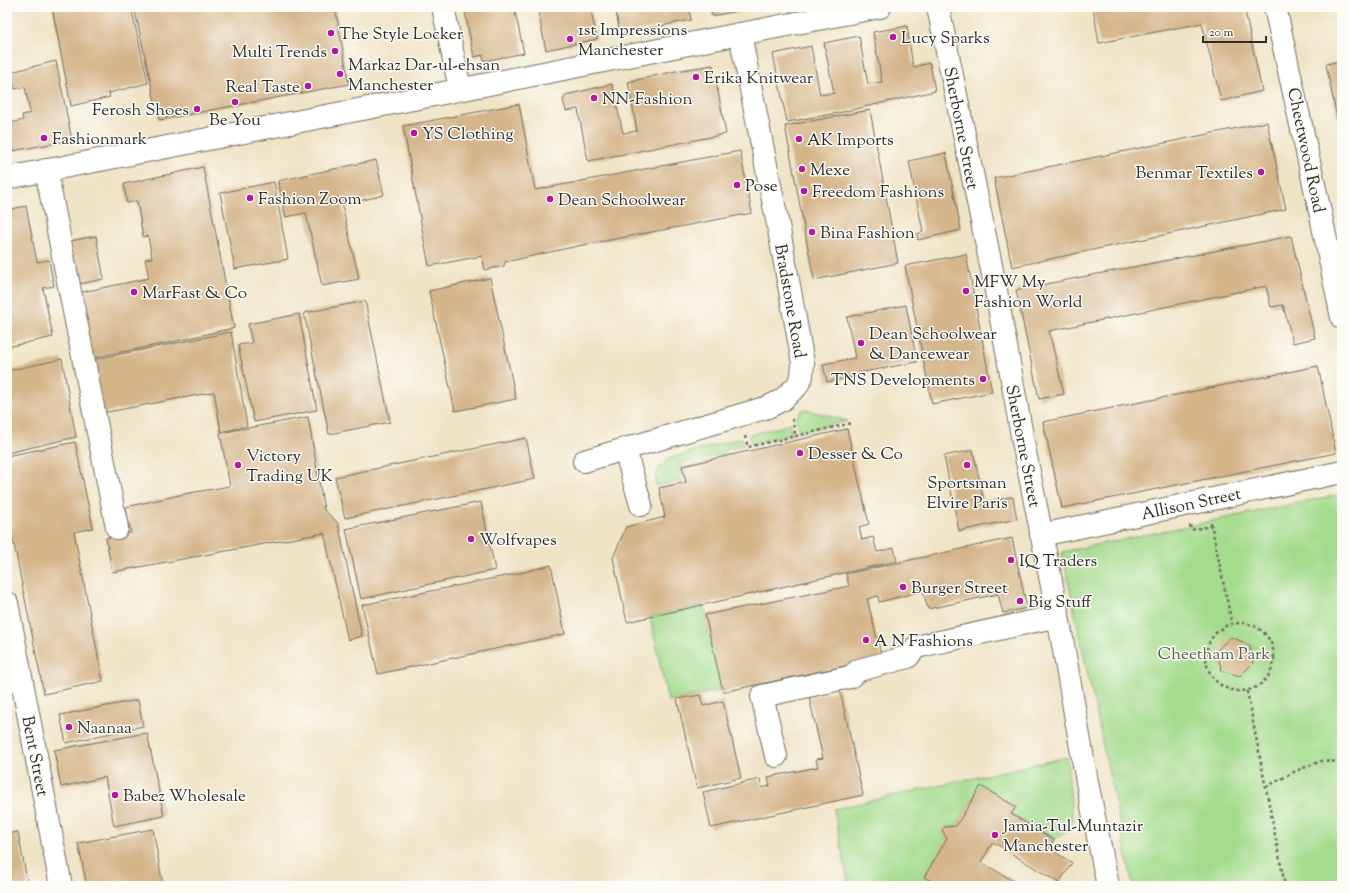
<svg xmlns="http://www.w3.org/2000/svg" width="1349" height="893" font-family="'Sorts Mill Goudy',serif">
	<rect width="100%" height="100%" fill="#fdfcf7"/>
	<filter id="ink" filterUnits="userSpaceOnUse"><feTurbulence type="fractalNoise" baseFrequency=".025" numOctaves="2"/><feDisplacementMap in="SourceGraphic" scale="8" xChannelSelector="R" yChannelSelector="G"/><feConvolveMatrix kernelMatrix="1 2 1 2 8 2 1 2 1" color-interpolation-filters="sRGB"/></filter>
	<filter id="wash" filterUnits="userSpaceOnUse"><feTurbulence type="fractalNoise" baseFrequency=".012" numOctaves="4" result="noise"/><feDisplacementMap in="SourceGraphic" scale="16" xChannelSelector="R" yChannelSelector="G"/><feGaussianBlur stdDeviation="0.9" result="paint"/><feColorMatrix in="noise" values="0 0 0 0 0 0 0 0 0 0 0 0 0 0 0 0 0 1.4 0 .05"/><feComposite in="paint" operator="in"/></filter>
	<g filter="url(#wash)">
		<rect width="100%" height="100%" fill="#f0e4c6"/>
		<g fill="#a4db8d" stroke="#68835c">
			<path d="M804 409 847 421 799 432 796 418 801 411Z"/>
			<path d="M789 422 792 434 751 444 749 435 784 426Z"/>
			<path d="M742 438 744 445 725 450V454L680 463 683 480 656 486C654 472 660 466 670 458Z"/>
			<path d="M1342 494V886H1133L1062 552Z"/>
			<path d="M703 605 723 690 668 701 650 617Z"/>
			<path d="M1067 757 1073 826 1054 840 1011 814 1015 807 981 786 956 826 945 827 943 830 947 839 940 886H849L834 809Z"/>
		</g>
		<g id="blocks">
			<g fill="#d5b58a">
				<path d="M52 7H131L148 83 109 93 110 97 71 106Z"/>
				<path d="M134 7H335L349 84 159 120Z"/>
				<path d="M464 7H514L524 53 484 61 483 55 474 57Z"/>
				<path d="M537 7H590L597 39 546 50Z"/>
				<path d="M615 7H689L691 20 620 34Z"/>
				<path d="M711 7H754V8L712 16Z"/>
				<path d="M1093 7H1244L1262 91 1221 101 1202 23 1099 43Z"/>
				<path d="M907 26 913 67 930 63 935 91 838 113 787 122 773 54 811 46 820 95 834 93 824 43 859 36 868 84 882 82 873 32Z"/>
				<path d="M56 61 72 140 7 152V124L23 120 22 115 30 113 25 87 15 89 11 72Z"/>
				<path d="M1342 61V138H1341L1326 64Z"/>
				<path d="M713 65 726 134 588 161 578 109 566 111 563 100 566 95 612 84 623 133 637 131 628 82 676 71Z"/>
				<path d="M519 104 535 190 740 151 752 213 573 247 505 262 504 266 485 270 482 256 429 266 403 126Z"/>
				<path d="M870 110 898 263 814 280 785 126Z"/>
				<path d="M1267 122 1286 209 1012 267 994 178Z"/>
				<path d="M946 153 961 230 918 240 917 234 923 232 909 161Z"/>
				<path d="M376 160 384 195 342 205 359 279 322 286 306 213 286 217 278 181Z"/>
				<path d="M203 167 234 328 167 343 91 358 78 293 149 278 145 259 152 258 148 236 143 237 137 201 127 203 124 184Z"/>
				<path d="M274 182 288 259 235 269 220 193Z"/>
				<path d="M26 206 37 262 49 260 54 286 43 288 53 337 7 347V210Z"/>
				<path d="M96 236 104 279 79 284 70 241Z"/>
				<path d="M1291 236 1315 338 1293 343 1283 305 1271 307 1266 286 1049 331 1064 394 1039 399 1016 290Z"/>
				<path d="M966 254 992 392 932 404 905 266Z"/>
				<path d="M490 278 516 399 455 411 429 291Z"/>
				<path d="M365 301 390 422 329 434 304 313Z"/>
				<path d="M906 305 917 362 858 373 859 376 827 382 823 364 855 358 847 317Z"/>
				<path d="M299 314 317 410 254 422 238 345 252 343 248 324Z"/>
				<path d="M231 332 247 426 221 432 214 392 102 413 91 360Z"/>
				<path d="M62 359 76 437 7 453V371Z"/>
				<path d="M1318 366 1336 453 1062 508 1043 422Z"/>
				<path d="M308 417 324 510 338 523 362 636 348 640 324 533 112 572 106 538 131 533 126 507 184 494 230 486 220 433Z"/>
				<path d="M847 429 869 524 859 527 862 540 873 537 877 552 894 548 897 561 627 622 613 558 626 527 665 517 659 488 686 482 682 466Z"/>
				<path d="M526 438 535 479 345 518 335 477Z"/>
				<path d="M75 442 93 528 74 532 103 681 44 694 7 509V456Z"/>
				<path d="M973 450 984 502 1013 497 1017 519 959 531 944 456Z"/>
				<path d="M481 502 495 570 361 599 346 529Z"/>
				<path d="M1012 538 1027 608 1003 613 998 594 928 609 923 591 879 602 878 596 867 599 882 658 723 692 705 615 849 586 846 574Z"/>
				<path d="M551 565 565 634 378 674 362 605 520 573Z"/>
				<path d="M1231 637 1250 645 1253 663 1240 676 1222 671 1216 651Z"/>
				<path d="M840 690 863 795 711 828 703 792 760 779 762 788 770 786 768 777 818 767 816 759 823 758 809 697Z"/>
				<path d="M700 695 703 706 723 701 741 778 697 788 677 699Z"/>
				<path d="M138 700 143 726 66 743 60 715Z"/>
				<path d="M147 733 164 816 114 826 105 777 61 787 54 750Z"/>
				<path d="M981 786 1016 807 1011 814 1054 840 1049 848 1072 863 1059 883 993 842 981 862 1022 886H940L924 877 947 839 942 830 945 827 956 826Z"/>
				<path d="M153 829 163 886H87L78 843Z"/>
				<path d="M18 832 28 886H7V834Z"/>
			</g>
		</g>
	</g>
	<g filter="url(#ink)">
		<use href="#blocks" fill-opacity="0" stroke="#706c61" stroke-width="1"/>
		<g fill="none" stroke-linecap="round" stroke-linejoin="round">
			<defs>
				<g id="minor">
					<path d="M443 7 460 89"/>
					<path d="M938 7 995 285 1024 447 1058 616 1087 782 1108 886"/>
					<path d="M1275 7 1321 216 1342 318"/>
					<path d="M46 170 117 528"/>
					<path d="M7 178 378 106 704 41 880 7"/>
					<path d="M625 450 641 505"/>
					<path d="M584 461 768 407 782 400 797 386 802 376 803 363 779 230 740 34"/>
					<path d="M1041 535 1342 472"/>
					<path d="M7 603 61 886"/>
					<path d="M776 756 762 696 850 677 859 670 908 657 916 647 1058 616"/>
				</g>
			</defs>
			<use href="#minor" stroke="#706c61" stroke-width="24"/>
			<g stroke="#706c61" stroke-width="2.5" stroke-dasharray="3 3" stroke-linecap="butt">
				<path d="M792 419 796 437"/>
				<path d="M745 436 748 447 852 423"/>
				<path d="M1211 523 1232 624"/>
				<path d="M1190 525 1191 530 1211 526"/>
				<circle cx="1240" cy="657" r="34"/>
				<path d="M1247 691 1285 886"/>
				<path d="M1266 787 1296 771 1324 760 1342 763"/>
			</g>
			<use href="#minor" stroke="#fff" stroke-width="22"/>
		</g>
	</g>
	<g fill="#b5179e" stroke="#fdfcf7" stroke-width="1.5">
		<circle cx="331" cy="33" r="4"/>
		<circle cx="893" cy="37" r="4"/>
		<circle cx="570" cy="39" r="4"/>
		<circle cx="335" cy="51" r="4"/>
		<circle cx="340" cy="74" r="4"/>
		<circle cx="696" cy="77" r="4"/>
		<circle cx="308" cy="86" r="4"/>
		<circle cx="594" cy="98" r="4"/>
		<circle cx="235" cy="102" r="4"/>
		<circle cx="197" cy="109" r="4"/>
		<circle cx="414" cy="133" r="4"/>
		<circle cx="44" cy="138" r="4"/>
		<circle cx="799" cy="139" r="4"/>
		<circle cx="802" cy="169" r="4"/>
		<circle cx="1261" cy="172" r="4"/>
		<circle cx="737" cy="185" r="4"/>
		<circle cx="804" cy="191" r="4"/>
		<circle cx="250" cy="198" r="4"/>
		<circle cx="550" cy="199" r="4"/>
		<circle cx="812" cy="232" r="4"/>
		<circle cx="966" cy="291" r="4"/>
		<circle cx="134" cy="292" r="4"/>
		<circle cx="861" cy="343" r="4"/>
		<circle cx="983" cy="379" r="4"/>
		<circle cx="800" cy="453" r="4"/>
		<circle cx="238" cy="465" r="4"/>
		<circle cx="967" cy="465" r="4"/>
		<circle cx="471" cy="539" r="4"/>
		<circle cx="1011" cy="560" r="4"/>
		<circle cx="903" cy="587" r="4"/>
		<circle cx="1020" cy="601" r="4"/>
		<circle cx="866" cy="640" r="4"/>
		<circle cx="69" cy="727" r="4"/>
		<circle cx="115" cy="795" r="4"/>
		<circle cx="995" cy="835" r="4"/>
	</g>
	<g text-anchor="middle" stroke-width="3" stroke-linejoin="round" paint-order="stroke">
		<g font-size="17" fill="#2b2b2b" stroke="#fdfcf7" text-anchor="start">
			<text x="578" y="35">1st Impressions<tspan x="578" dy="20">Manchester</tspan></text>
			<text x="339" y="39">The Style Locker</text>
			<text x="901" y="43">Lucy Sparks</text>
			<text x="327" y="57" text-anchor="end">Multi Trends</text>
			<text x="348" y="70">Markaz Dar-ul-ehsan<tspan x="348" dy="20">Manchester</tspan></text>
			<text x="704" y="83">Erika Knitwear</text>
			<text x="300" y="92" text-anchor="end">Real Taste</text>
			<text x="602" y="104">NN-Fashion</text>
			<text x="189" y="115" text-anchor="end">Ferosh Shoes</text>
			<text x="235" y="125" text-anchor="middle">Be You</text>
			<text x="422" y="139">YS Clothing</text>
			<text x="52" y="144">Fashionmark</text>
			<text x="807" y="145">AK Imports</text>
			<text x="810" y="175">Mexe</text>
			<text x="1253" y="178" text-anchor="end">Benmar Textiles</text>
			<text x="745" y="191">Pose</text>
			<text x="812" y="197">Freedom Fashions</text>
			<text x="258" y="204">Fashion Zoom</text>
			<text x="558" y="205">Dean Schoolwear</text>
			<text x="820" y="238">Bina Fashion</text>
			<text x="974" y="287">MFW My<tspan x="974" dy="20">Fashion World</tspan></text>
			<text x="142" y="298">MarFast &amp; Co</text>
			<text x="869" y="339">Dean Schoolwear<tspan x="869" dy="20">&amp; Dancewear</tspan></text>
			<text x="975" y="385" text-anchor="end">TNS Developments</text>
			<text x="808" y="459">Desser &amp; Co</text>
			<text x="246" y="461">Victory<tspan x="246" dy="20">Trading UK</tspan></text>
			<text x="967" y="488" text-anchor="middle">Sportsman<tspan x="967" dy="20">Elvire Paris</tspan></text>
			<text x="479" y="545">Wolfvapes</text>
			<text x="1019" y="566">IQ Traders</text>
			<text x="911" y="593">Burger Street</text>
			<text x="1028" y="607">Big Stuff</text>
			<text x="874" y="646">A N Fashions</text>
			<text x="77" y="733">Naanaa</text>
			<text x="123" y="801">Babez Wholesale</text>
			<text x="1003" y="831">Jamia-Tul-Muntazir<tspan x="1003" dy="20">Manchester</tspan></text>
		</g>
		<g font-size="17" fill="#2b2b2b" stroke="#fdfcf7">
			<text transform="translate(962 128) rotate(79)" y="6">Sherborne Street</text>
			<text transform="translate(1307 150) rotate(78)" y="6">Cheetwood Road</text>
			<text transform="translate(791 301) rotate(80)" y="6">Bradstone Road</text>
			<text transform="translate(1024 446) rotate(79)" y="6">Sherborne Street</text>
			<text transform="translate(1191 503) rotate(-12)" y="6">Allison Street</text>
			<text transform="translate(36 756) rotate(79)" y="6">Bent Street</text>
		</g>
		<g font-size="17" fill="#4f6048" stroke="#fdfcf7">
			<text x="1214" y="659">Cheetham Park</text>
		</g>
	</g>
	<rect width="1349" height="893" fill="none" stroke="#fdfcf7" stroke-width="24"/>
	<path d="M1203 36v6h63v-6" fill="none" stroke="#2b2b2b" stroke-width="2"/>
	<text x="1209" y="36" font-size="12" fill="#2b2b2b" stroke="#fdfcf7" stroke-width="3" paint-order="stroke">20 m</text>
</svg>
